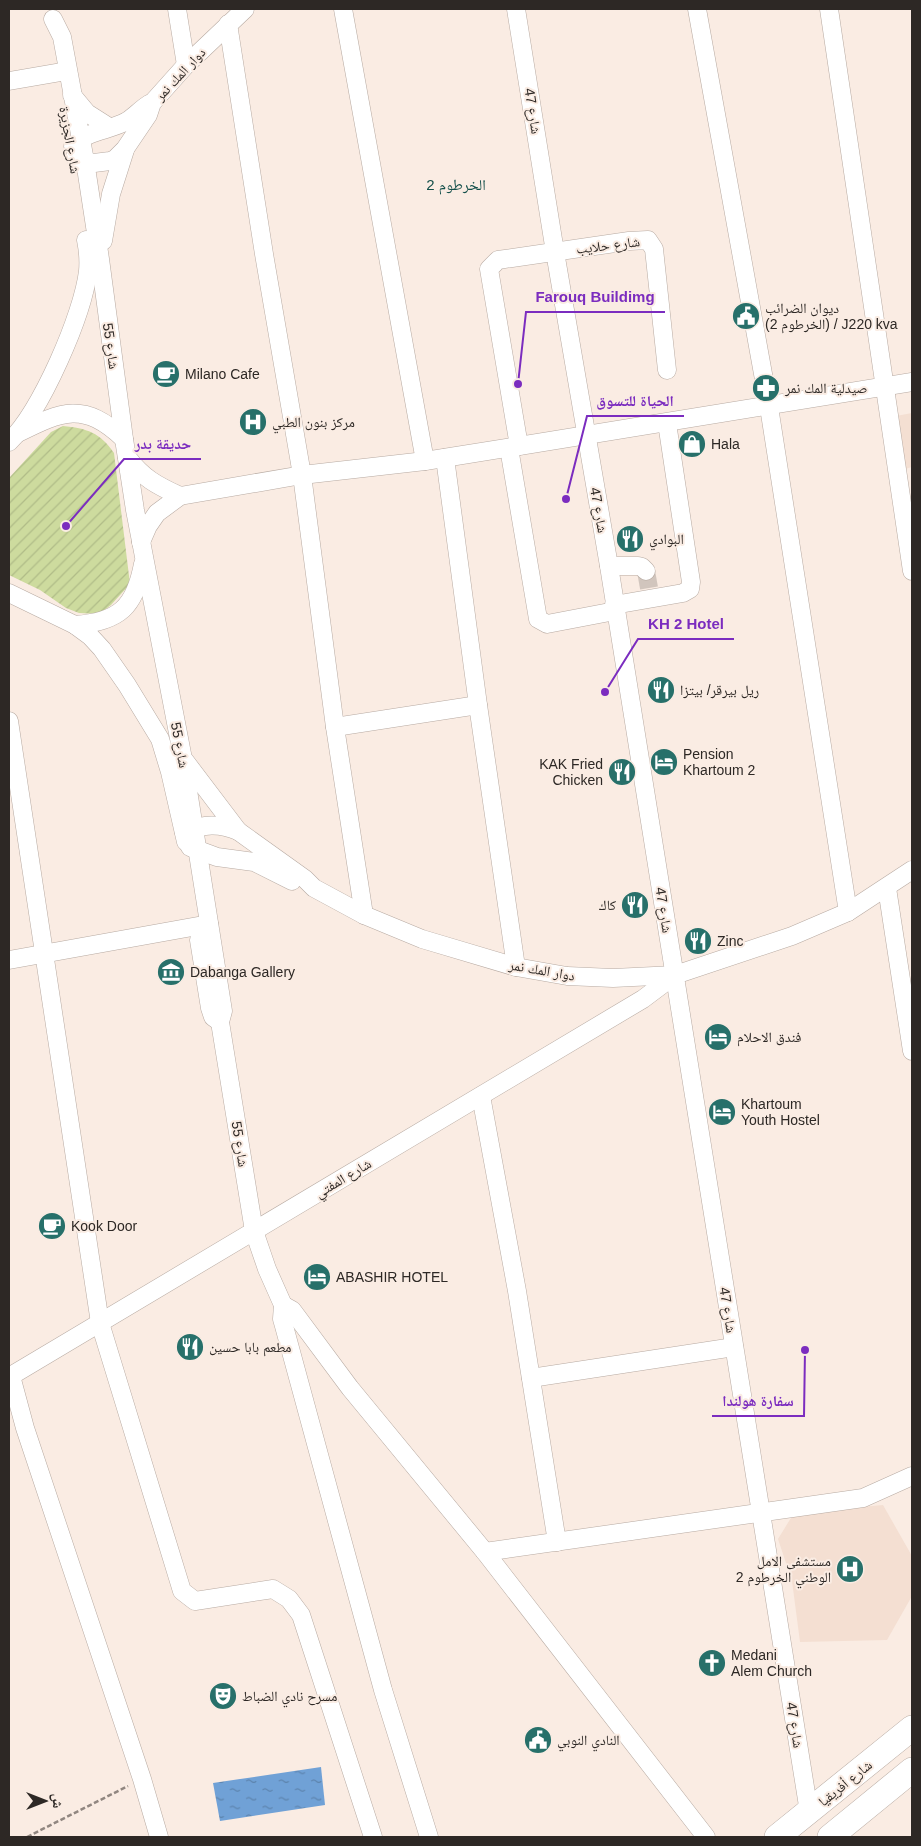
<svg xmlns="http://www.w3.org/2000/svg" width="921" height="1846" font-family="Arial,'Noto Naskh Arabic',sans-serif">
	<defs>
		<pattern id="garden-furrows" width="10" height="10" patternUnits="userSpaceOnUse" patternTransform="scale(1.25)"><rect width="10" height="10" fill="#cddb9e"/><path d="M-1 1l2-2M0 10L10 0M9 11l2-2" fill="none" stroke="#b0bc88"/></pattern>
		<pattern id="water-ripples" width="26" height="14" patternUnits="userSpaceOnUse" patternTransform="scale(1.25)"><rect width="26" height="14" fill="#70a1d6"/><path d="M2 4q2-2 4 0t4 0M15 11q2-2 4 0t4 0" fill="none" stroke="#5c83ad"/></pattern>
	</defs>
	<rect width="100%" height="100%" fill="#faece3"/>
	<g fill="#f4dfd2">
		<path d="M912 413V467L905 469 896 416Z"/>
		<path d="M883 1505 912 1556V1596L887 1640 800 1642 792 1581 778 1539 794 1513Z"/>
	</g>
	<path fill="url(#garden-furrows)" d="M63 426C86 428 101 433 114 453L130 584 111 605 99 614 79 613 66 608 40 590 9 575V478L51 432Z"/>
	<path fill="url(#water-ripples)" d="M321 1767 325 1805 220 1821 213 1783Z"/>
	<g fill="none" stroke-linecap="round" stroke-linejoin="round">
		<path stroke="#d1c5bd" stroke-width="18" stroke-dasharray="18 9" stroke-linecap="butt" d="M646 571 649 588"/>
		<defs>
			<g id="minor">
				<path d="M177 9 186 65"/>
				<path d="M343 9 425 461"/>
				<path d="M516 9 555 252 609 566 809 1812"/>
				<path d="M697 9 769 407 848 912"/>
				<path d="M829 9 912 571"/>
				<path d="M53 19 62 37 85 161 100 259 124 439 135 510 183 759 223 1011 220 1022 254 1231 267 1269 283 1305 282 1319 284 1326 383 1690 429 1837"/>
				<path d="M228 24 264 254 302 475 335 727 364 915"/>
				<path d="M9 81 67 71"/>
				<path d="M72 95 87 113 109 127"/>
				<path d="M73 146C87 130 109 131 127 121 135 116 141 109 149 104"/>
				<path d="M75 157 85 161 94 163 110 161 115 159 125 149 148 115 152 103 186 65 245 9"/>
				<path d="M103 241 111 194 125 150"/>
				<path d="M18 433C62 411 84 401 124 439"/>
				<path d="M9 442C41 411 83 315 88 271 89 260 88 250 86 240"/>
				<path d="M519 446 489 269 498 260 629 241 648 240 654 249 667 370"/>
				<path d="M509 448 538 619 547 624 615 611"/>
				<path d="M127 457C143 478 156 485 180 496"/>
				<path d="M445 458 478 705 516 967"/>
				<path d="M141 542 148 526 157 513 180 496 302 475 425 461 519 446 912 382"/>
				<path d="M609 566H638L642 567 646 571"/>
				<path d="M9 593 75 625 90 636 102 649 127 685 160 739 170 772 186 842"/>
				<path d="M614 605 683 593 690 589 691 582 667 423"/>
				<path d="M75 625C119 622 135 607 143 564"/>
				<path d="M9 721 100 1323 182 1591 195 1601 273 1589 289 1599 301 1615 373 1837"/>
				<path d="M335 727 478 705"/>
				<path d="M185 761 238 831"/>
				<path d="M184 832C204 824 219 823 238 831L305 879 314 888 364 915 422 939 516 967 567 976 613 978 675 975 792 936 848 912 912 870"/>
				<path d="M190 847 217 857 254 862 292 881"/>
				<path d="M887 888 912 1051"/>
				<path d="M199 940 210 1008 213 1017 220 1022"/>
				<path d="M9 960 209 924"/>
				<path d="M481 1096 517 1291 557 1542"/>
				<path d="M283 1305 292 1310 295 1314 350 1388 485 1552 706 1837"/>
				<path d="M11 1376 25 1428 142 1779 159 1837"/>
				<path d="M9 1377 643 999 675 975"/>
				<path d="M531 1378 734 1347"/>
				<path d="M485 1552 863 1498 912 1476"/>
			</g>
			<g id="highway">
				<path d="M777 1837 912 1728"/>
				<path d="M830 1837 912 1770"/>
			</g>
		</defs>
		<use href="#minor" stroke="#b7aaa2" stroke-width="19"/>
		<use href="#highway" stroke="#b7aaa2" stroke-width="26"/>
		<path stroke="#908680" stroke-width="2.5" stroke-dasharray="5 2.5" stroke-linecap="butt" d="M27 1837 128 1786"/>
		<use href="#minor" stroke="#fff" stroke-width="18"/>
		<use href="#highway" stroke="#fff" stroke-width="25"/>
	</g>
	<defs>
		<symbol id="civic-disc" viewBox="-11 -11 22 22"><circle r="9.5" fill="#27706a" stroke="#faece3"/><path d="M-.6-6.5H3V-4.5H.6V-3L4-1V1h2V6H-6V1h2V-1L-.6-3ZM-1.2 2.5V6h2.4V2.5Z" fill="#fff"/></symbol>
		<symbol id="cafe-disc" viewBox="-11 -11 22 22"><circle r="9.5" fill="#27706a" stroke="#faece3"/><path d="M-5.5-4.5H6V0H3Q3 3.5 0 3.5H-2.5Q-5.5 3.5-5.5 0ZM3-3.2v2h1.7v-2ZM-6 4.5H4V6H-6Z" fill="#fff"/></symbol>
		<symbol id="pharmacy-disc" viewBox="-11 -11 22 22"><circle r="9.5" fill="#27706a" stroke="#faece3"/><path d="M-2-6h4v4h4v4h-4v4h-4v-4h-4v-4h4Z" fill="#fff"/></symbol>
		<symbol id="hospital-disc" viewBox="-11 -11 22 22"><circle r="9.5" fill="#27706a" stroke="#faece3"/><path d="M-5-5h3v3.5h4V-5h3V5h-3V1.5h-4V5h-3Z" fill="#fff"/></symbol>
		<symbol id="shop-disc" viewBox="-11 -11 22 22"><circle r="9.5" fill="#27706a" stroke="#faece3"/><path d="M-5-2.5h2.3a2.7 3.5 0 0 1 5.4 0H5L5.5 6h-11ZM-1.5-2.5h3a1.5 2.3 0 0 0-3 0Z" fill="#fff"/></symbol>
		<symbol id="restaurant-disc" viewBox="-11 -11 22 22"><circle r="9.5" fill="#27706a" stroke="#faece3"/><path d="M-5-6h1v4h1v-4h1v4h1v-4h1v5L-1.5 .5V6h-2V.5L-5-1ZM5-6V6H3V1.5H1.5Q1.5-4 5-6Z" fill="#fff"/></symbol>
		<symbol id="hotel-disc" viewBox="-11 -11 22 22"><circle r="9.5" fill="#27706a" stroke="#faece3"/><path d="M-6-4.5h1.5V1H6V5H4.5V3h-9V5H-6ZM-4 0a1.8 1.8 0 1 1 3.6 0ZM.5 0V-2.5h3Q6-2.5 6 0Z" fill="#fff"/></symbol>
		<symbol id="museum-disc" viewBox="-11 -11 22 22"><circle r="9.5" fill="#27706a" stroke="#faece3"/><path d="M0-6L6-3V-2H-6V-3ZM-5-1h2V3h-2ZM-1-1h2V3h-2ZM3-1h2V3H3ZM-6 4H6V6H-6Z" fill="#fff"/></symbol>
		<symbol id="church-disc" viewBox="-11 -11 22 22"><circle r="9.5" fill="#27706a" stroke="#faece3"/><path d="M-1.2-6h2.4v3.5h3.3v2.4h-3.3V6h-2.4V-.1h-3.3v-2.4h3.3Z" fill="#fff"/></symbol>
		<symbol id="theatre-disc" viewBox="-11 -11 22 22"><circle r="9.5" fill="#27706a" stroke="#faece3"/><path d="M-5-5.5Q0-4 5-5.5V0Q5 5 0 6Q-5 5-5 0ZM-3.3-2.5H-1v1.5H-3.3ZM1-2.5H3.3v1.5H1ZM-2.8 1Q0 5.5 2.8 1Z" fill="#fff"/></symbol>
	</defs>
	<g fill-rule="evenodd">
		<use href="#civic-disc" x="730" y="300" width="32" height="32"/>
		<use href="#cafe-disc" x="150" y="358" width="32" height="32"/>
		<use href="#pharmacy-disc" x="750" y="372" width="32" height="32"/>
		<use href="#hospital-disc" x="237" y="406" width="32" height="32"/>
		<use href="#shop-disc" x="676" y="428" width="32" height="32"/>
		<use href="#restaurant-disc" x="614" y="523" width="32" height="32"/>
		<use href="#restaurant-disc" x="645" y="674" width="32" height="32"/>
		<use href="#hotel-disc" x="648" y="746" width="32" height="32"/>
		<use href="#restaurant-disc" x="606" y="756" width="32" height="32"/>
		<use href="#restaurant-disc" x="619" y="889" width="32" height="32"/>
		<use href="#restaurant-disc" x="682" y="925" width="32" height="32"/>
		<use href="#museum-disc" x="155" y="956" width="32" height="32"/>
		<use href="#hotel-disc" x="702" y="1021" width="32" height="32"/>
		<use href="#hotel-disc" x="706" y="1096" width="32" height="32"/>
		<use href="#cafe-disc" x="36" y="1210" width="32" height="32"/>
		<use href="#hotel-disc" x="301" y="1261" width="32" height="32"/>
		<use href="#restaurant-disc" x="174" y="1331" width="32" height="32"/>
		<use href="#hospital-disc" x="834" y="1553" width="32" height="32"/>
		<use href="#church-disc" x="696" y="1647" width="32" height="32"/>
		<use href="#theatre-disc" x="207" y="1680" width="32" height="32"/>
		<use href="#civic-disc" x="522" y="1724" width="32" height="32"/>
	</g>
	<g text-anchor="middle" stroke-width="4" stroke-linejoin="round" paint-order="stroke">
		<g font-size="14" fill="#2d2825" stroke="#faece3">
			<text transform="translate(180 74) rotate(-47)" y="5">دوار المك نمر</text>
			<text transform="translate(533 111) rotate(81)" y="5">شارع 47</text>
			<text transform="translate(70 140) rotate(80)" y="5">شارع الجزيرة</text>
			<text transform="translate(608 245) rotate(-7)" y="5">شارع حلايب</text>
			<text transform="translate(111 346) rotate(82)" y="5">شارع 55</text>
			<text transform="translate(599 510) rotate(80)" y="5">شارع 47</text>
			<text transform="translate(180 745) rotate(79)" y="5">شارع 55</text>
			<text transform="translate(664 910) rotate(81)" y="5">شارع 47</text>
			<text transform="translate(542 970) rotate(10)" y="5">دوار المك نمر</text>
			<text transform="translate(240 1144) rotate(81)" y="5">شارع 55</text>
			<text transform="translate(343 1178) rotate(-31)" y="5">شارع المفتي</text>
			<text transform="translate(728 1310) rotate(81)" y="5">شارع 47</text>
			<text transform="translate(795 1725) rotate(81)" y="5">شارع 47</text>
			<text transform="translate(845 1783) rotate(-39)" y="5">شارع أفريقيا</text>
		</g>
		<g font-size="14" fill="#2d2825" stroke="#faece3" text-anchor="start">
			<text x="765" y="313">ديوان الضرائب<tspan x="765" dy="16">(الخرطوم 2) / J220 kva</tspan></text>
			<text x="185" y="379">Milano Cafe</text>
			<text x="785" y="393">صيدلية المك نمر</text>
			<text x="272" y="427">مركز بنون الطبي</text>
			<text x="711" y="449">Hala</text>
			<text x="649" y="544">البوادي</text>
			<text x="680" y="695">ريل بيرقر/ بيتزا</text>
			<text x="683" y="759">Pension<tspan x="683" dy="16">Khartoum 2</tspan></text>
			<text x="603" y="769" text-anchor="end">KAK Fried<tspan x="603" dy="16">Chicken</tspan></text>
			<text x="616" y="910" text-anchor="end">كاك</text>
			<text x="717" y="946">Zinc</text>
			<text x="190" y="977">Dabanga Gallery</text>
			<text x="737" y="1042">فندق الاحلام</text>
			<text x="741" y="1109">Khartoum<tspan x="741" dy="16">Youth Hostel</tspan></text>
			<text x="71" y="1231">Kook Door</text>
			<text x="336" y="1282">ABASHIR HOTEL</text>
			<text x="209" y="1352">مطعم بابا حسين</text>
			<text x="831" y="1566" text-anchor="end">مستشفى الامل<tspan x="831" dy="16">الوطني الخرطوم 2</tspan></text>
			<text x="731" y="1660">Medani<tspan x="731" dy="16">Alem Church</tspan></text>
			<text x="242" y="1701">مسرح نادي الضباط</text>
			<text x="557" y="1745">النادي النوبي</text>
		</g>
		<g font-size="15" fill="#134f4a" stroke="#faece3">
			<text x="456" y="190">الخرطوم 2</text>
		</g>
	</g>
	<path fill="none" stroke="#7b2cbf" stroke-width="2" d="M518 384L526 312H665M566 499L587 416H684M66 526L124 459H201M605 692L638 639H734M805 1350L804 1416H712"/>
	<g fill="#7b2cbf" stroke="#faece3" stroke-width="2">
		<circle cx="518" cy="384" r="5"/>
		<circle cx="566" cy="499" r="5"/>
		<circle cx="66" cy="526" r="5"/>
		<circle cx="605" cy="692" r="5"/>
		<circle cx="805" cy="1350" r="5"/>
	</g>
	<g font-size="15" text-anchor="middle" font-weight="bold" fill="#7b2cbf" stroke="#faece3" stroke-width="4" stroke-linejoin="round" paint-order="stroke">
		<text x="595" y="302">Farouq Buildimg</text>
		<text x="635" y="406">الحياة للتسوق</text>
		<text x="163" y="449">حديقة بدر</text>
		<text x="686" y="629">KH 2 Hotel</text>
		<text x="758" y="1406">سفارة هولندا</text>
	</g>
	<rect width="921" height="1846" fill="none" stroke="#2d2825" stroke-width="20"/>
	<g transform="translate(45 1801) rotate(90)" stroke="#faece3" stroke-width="4" paint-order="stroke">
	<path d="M0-4L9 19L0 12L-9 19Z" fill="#2d2825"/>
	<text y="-8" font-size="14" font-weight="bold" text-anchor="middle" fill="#2d2825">ش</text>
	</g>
</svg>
